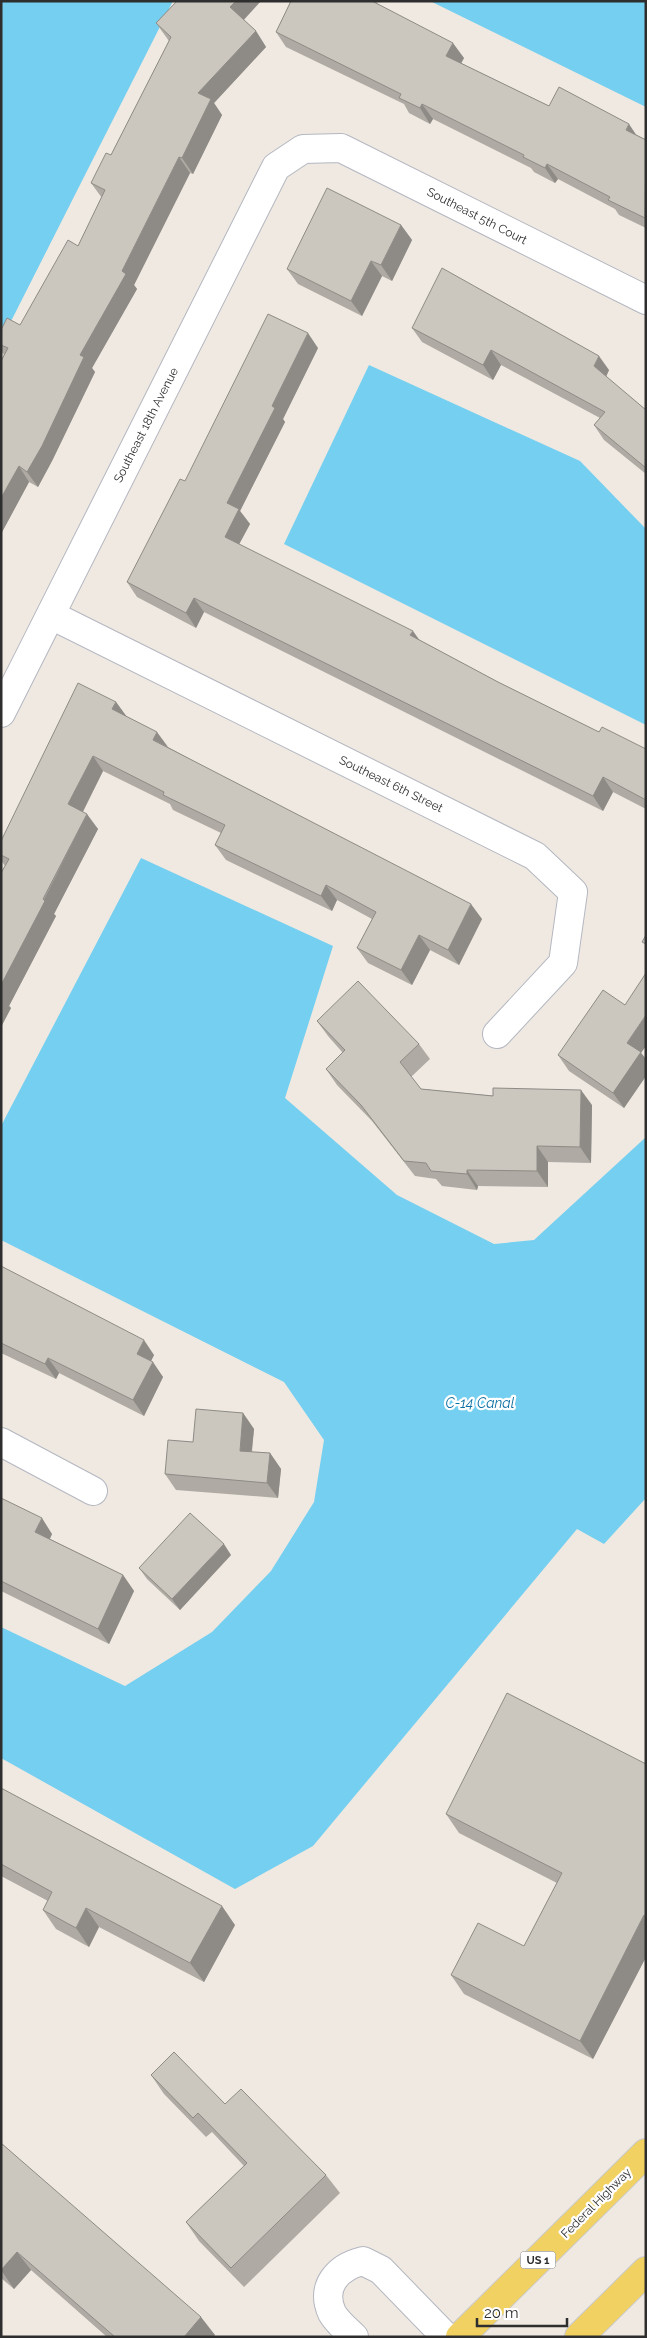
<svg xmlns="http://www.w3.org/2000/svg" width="647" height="2338" font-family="Raleway,sans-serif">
	<rect width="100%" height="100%" fill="#efe9e1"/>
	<g fill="#75cff0">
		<path d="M1 1H173L1 341Z"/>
		<path d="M430 1H646V107Z"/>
		<path d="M369 365 580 461 646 529V725L284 544Z"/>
		<path d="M141 858 333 946 285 1098 397 1195 494 1244 534 1240 646 1137V1498L604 1544 577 1529 313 1846 235 1889 1 1758V1627L125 1686 212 1632 271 1571 314 1502 324 1440 284 1382 1 1240V1126Z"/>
	</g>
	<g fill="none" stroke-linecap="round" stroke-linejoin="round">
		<defs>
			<g id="minor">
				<path d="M51 615 535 856 573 892 563 963 497 1034"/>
				<path d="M1 713 276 167 303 149 341 148 646 300"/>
				<path d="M1 1442 93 1491"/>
				<path d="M354 2337C347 2330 337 2322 332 2313 320 2286 338 2267 363 2261L381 2270 446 2337"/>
			</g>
			<g id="major">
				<path d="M460 2337 646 2153"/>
				<path d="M579 2337 646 2271"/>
			</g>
		</defs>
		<use href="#minor" stroke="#b4b7c1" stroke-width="30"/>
		<use href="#major" stroke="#c9c9c9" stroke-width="30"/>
		<use href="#minor" stroke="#fff" stroke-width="28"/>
		<use href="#major" stroke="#f2d163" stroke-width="28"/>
	</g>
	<g fill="#afaba4">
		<path d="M291 1H376L378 5 464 58 461 63 549 106 637 135 646 140V228L619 215 615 209 558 179 555 183 534 172 531 168 433 119 430 124 409 113 404 104 286 47 276 32Z"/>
		<path d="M244 20 256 31 266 47 214 103 222 115 193 174 190 173 134 285 137 289 92 368 95 372 52 461 38 487 29 482 1 534V361L4 355 1 351V330L20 325 78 246 102 198 91 183 111 155 169 41 156 23Z"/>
		<path d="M401 225 412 240 392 281 382 276 362 316 298 284 287 269Z"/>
		<path d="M412 328 609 370 606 377 646 410V474L604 440 594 425 600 418 501 365 493 380 422 342Z"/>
		<path d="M318 348 283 419 285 422 240 511 250 524 239 544 498 682 599 732 646 749V809L613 792 603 811 204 612 196 628 137 597 127 582 185 481Z"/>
		<path d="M116 702 126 716 168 747 482 919 459 965 430 950 412 985 368 963 357 948 372 919 337 900 332 911 226 860 215 845 221 833 173 810 170 804 103 771 83 812 98 829 54 914 56 916 9 1006 11 1008 1 1027 5 866 1 860V841Z"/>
		<path d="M317 1021 419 1044 430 1059 411 1077 421 1089 592 1105 591 1163 548 1162V1187L478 1186 477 1190 442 1186 436 1179 415 1176 372 1121 337 1085 326 1069 343 1053 328 1036Z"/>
		<path d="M641 1053 646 1059V1076L624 1108 569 1071 558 1055Z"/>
		<path d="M1 1266 154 1355 151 1361 163 1377 144 1416 59 1373 56 1379 1 1353Z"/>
		<path d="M243 1413 254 1429 252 1452 270 1453 281 1469 278 1498 176 1490 165 1474 193 1442Z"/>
		<path d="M1 1498 52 1534 50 1539 123 1575 134 1591 109 1644 1 1591Z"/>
		<path d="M231 1555 180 1610 147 1579 139 1568Z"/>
		<path d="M646 1764V1957L593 2059 464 1994 451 1975 524 1946 557 1883 459 1833 446 1814Z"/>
		<path d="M1 1788 235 1925 204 1982 99 1927 89 1947 56 1929 43 1910 48 1901 1 1876Z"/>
		<path d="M151 2075 225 2104 326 2175 340 2193 244 2287 199 2241 186 2222 244 2166 212 2132 206 2137 164 2094Z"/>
		<path d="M1 2143 215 2335 213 2337H107L31 2270 14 2289 1 2278Z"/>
	</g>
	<g fill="#8e8b86">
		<path d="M236 1H261L241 23 230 7Z"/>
		<path d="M256 31 266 47 214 103 222 115 193 174 182 158 198 93Z"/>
		<path d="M453 43 464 58 457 71 446 56Z"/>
		<path d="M422 104 433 119 430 124 420 108Z"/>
		<path d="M629 124 639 139 626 130Z"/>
		<path d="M179 157 190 173 134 285 137 289 92 368 95 372 52 461 38 487 27 472 80 355Z"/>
		<path d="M547 164 558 179 555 183 545 168Z"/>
		<path d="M401 225 412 240 392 281 381 265Z"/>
		<path d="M371 261 382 276 362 316 351 301Z"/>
		<path d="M308 333 318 348 283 419 285 422 240 511 250 524 235 552 225 537 227 503 272 406Z"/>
		<path d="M491 350 501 365 493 380 483 365Z"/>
		<path d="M599 356 609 370 604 381 594 366Z"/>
		<path d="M19 466 29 482 1 534V498Z"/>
		<path d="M194 598 204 612 196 628 186 613Z"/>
		<path d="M413 631 423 645 410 635Z"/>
		<path d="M116 702 127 717 112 709Z"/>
		<path d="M157 732 168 747 153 740Z"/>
		<path d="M93 756 103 771 79 819 68 804Z"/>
		<path d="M603 777 613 792 603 811 593 796Z"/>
		<path d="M87 814 98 829 54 914 56 916 9 1006 11 1008 1 1027V985Z"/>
		<path d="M326 885 337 900 332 911 321 896Z"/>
		<path d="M471 904 482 919 459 965 448 950Z"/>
		<path d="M419 935 430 950 412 985 401 970Z"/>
		<path d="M646 1015V1046L641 1053 646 1059V1076L624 1108 613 1093 627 1043Z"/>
		<path d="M581 1090 592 1105 591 1163 580 1147Z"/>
		<path d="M537 1146 548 1162V1187L537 1171Z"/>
		<path d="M467 1170 478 1186 477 1190 467 1174Z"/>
		<path d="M144 1340 154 1355 147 1369 137 1354Z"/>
		<path d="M48 1358 59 1373 56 1379 45 1364Z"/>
		<path d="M153 1362 163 1377 144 1416 133 1400Z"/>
		<path d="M243 1413 254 1429 250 1466 240 1451Z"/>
		<path d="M270 1453 281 1469 278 1498 267 1483Z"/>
		<path d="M42 1518 52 1534 45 1548 35 1532Z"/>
		<path d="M224 1544 231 1555 180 1610 172 1599Z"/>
		<path d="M123 1575 134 1591 109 1644 98 1629Z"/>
		<path d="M222 1906 235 1925 204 1982 190 1963Z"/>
		<path d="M86 1908 99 1927 89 1947 76 1928Z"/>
		<path d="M644 1915 646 1918V1957L593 2059 580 2041Z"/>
		<path d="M17 2252 31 2270 14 2289 1 2270Z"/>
		<path d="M201 2317 215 2335 213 2337H184Z"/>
	</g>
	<g fill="#cbc7bf" stroke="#8e8b86">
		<path d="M177 1H236L230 7 256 31 198 93 211 99 182 158 179 157 122 271 126 274 80 355 84 357 42 446 27 472 19 466 1 498V361L8 348 1 345V330L7 318 20 325 68 240 78 246 105 190 91 183 106 153 111 155 171 37 156 23Z"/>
		<path d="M291 1H372L453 43 446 56 549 106 559 87 629 124 626 130 646 140 645 218 608 200 610 197 547 164 545 168 523 157 524 155 422 104 420 108 399 98 401 94 276 32Z"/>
		<path d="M327 188 401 225 381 265 371 261 351 301 287 269Z"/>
		<path d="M442 268 599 356 594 366 646 410V468L594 425 605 412 491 350 483 365 412 328Z"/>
		<path d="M268 314 308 333 272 406 275 408 227 503 239 509 225 537 413 631 410 635 498 682 599 732 602 727 646 749V800L603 777 593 796 194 598 186 613 127 582 180 479 185 481Z"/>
		<path d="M78 683 116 702 112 709 157 732 153 740 471 904 448 950 419 935 401 970 357 948 376 912 326 885 321 896 215 845 225 825 163 795 164 792 93 756 68 804 87 814 43 899 45 901 1 985V873L9 859 1 855V841Z"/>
		<path d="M646 935V944L642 942Z"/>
		<path d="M646 973V1015L627 1043 641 1052 613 1093 558 1055 603 990 625 1005Z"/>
		<path d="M358 981 419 1044 400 1062 421 1089 493 1096V1088L581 1090 580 1147 537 1146V1171L467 1170V1174L431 1171 426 1163 404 1161 361 1105 326 1069 345 1050 317 1021Z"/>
		<path d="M1 1266 144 1340 137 1354 153 1362 133 1400 48 1358 45 1364 1 1343Z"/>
		<path d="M196 1409 243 1413 240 1451 270 1453 267 1483 165 1474 168 1440 193 1442Z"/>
		<path d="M1 1498 42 1518 35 1532 123 1575 98 1629 1 1581Z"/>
		<path d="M190 1513 224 1544 172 1599 139 1568Z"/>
		<path d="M507 1693 646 1764V1916L644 1915 580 2041 451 1975 478 1923 524 1946 562 1873 446 1814Z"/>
		<path d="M1 1788 222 1906 190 1963 86 1908 76 1928 43 1910 52 1892 1 1864Z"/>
		<path d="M174 2052 225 2104 241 2089 326 2175 231 2268 186 2222 247 2163 198 2113 193 2118 151 2075Z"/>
		<path d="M1 2143 201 2317 184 2337H115L17 2252 1 2270Z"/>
	</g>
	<g text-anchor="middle" stroke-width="4.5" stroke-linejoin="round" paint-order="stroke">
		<rect fill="#fff" stroke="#6d6d6d" stroke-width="1" x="520.5" y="2251.5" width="35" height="17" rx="4"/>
		<g font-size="11" font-weight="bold" fill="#2e2e2e">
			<text x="538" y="2264">US 1</text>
		</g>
		<g font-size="12" fill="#2e2e2e" stroke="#fff">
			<text transform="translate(477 216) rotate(27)" y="4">Southeast 5th Court</text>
			<text transform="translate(146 425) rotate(-63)" y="4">Southeast 18th Avenue</text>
			<text transform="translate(391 784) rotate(26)" y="4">Southeast 6th Street</text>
			<text transform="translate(596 2203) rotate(-45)" y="4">Federal Highway</text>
		</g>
		<g font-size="14" font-style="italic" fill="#0d6fa3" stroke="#fff">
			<text x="480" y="1408">C-14 Canal</text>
		</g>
	</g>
	<rect width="647" height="2338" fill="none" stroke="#2e2e2e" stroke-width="5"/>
	<path d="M477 2318v8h90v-8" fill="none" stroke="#2e2e2e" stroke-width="2.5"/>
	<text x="484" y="2318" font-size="15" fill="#2e2e2e" stroke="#ffffff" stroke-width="4" paint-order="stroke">20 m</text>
</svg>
